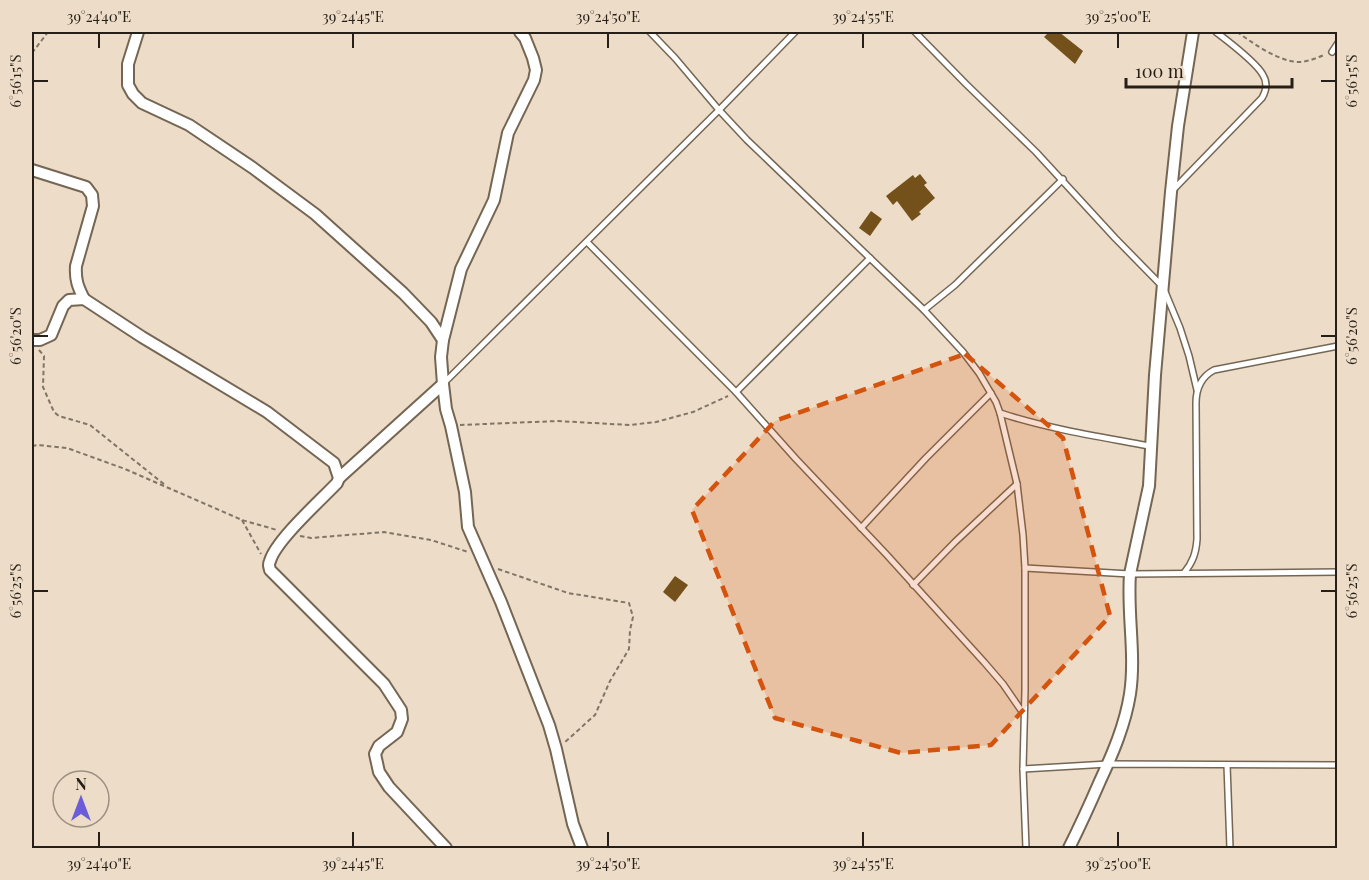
<svg xmlns="http://www.w3.org/2000/svg" width="1369" height="880" font-family="'Playfair Display',serif">
	<rect width="100%" height="100%" fill="#eddcc7"/>
	<g fill="#74501b">
		<path d="M1049 32H1059L1083 51 1075 64 1044 37Z"/>
		<path d="M920 174 927 183 924 185 935 198 919 212 921 214 912 221 897 201 893 205 886 196 913 175 915 178Z"/>
		<path d="M871 211 882 219 870 236 859 228Z"/>
		<path d="M675 576 688 585 675 602 663 592Z"/>
	</g>
	<g fill="none" stroke-linecap="round" stroke-linejoin="round">
		<defs>
			<g id="lane">
				<path d="M650 32 675 58 719 110 747 140 924 310 963 352 979 373 996 402 1000 413 1017 484 1023 535 1025 568V690L1023 769 1026 848"/>
				<path d="M915 32 966 84 1036 152 1115 238 1163 287 1180 328 1189 356 1197 390"/>
				<path d="M1332 52 1338 43"/>
				<path d="M1172 191 1262 98C1266 91 1268 83 1263 75 1256 62 1229 42 1216 32"/>
				<path d="M587 242 736 392 796 459 886 554 984 662 1003 684 1023 713"/>
				<path d="M924 310 955 285 1063 179"/>
				<path d="M444 383 719 110 795 32"/>
				<path d="M736 392 870 258"/>
				<path d="M1000 413C1049 429 1100 437 1150 446"/>
				<path d="M861 528 926 458 991 393"/>
				<path d="M1025 568 1130 574 1338 572"/>
				<path d="M1184 573C1193 562 1196 553 1197 539L1196 403C1196 388 1201 377 1214 370L1338 346"/>
				<path d="M913 585 955 542 1017 484"/>
				<path d="M1227 765 1230 848"/>
				<path d="M1023 769 1108 764 1338 765"/>
			</g>
			<g id="street">
				<path d="M138 32 128 64V85L133 94 142 103 189 125 253 168 315 214 403 293 431 322 443 340"/>
				<path d="M520 32 525 38 533 58 536 70 534 80 508 133 494 200 461 269 443 340 441 357 443 384 446 409 451 426 465 492 468 527 501 602 549 725 556 749 573 824 582 848"/>
				<path d="M32 170 86 187 92 195 93 206 76 266C75 280 78 287 84 299"/>
				<path d="M32 340H40L51 335 63 306 69 300 84 299 142 337 267 412 334 463 339 478 337 483C321 500 276 540 270 561 268 565 269 565 270 570L384 684 401 710 402 719 397 732 379 746 375 754 379 772 389 787 446 848"/>
				<path d="M339 478 443 384"/>
				<path d="M1069 848C1080 826 1090 804 1100 781 1113 753 1125 725 1130 694 1136 654 1127 614 1130 574L1149 486 1155 375 1171 192 1178 126 1193 32"/>
			</g>
		</defs>
		<use href="#lane" stroke="#746653" stroke-width="8"/>
		<use href="#street" stroke="#746653" stroke-width="14"/>
		<g stroke="#807567" stroke-width="2" stroke-dasharray="4.5 3" stroke-linecap="butt">
			<path d="M1237 32C1253 43 1280 63 1301 62 1309 61 1317 58 1324 55"/>
			<path d="M32 53 48 32"/>
			<path d="M39 350 44 356 43 387 54 412 59 416 90 425 165 485"/>
			<path d="M460 425 558 421 630 425 656 422 693 412 728 396"/>
			<path d="M32 446 38 445 67 448 125 469 242 520 277 530"/>
			<path d="M242 520 261 554"/>
			<path d="M300 536 311 538 384 532 431 540 468 552"/>
			<path d="M498 569 568 593 629 603 633 617 630 630 629 649 610 681 595 715 565 742"/>
		</g>
		<use href="#lane" stroke="#fff" stroke-width="5"/>
		<use href="#street" stroke="#fff" stroke-width="10"/>
	</g>
	<path fill="#d4530d" fill-opacity="0.2" stroke="#d4530d" stroke-width="4.5" stroke-dasharray="12 8" stroke-linejoin="round" d="M965 354 1063 438 1110 616 991 745 901 753 775 718 692 510 775 421Z"/>
	<path fill="none" stroke="#251f17" stroke-width="2" d="M99 33V48M353 33V48M608 33V48M863 33V48M1118 33V48M33 81H48M1321 81H1336M33 336H48M1321 336H1336M33 591H48M1321 591H1336M99 832V847M353 832V847M608 832V847M863 832V847M1118 832V847"/>
	<rect width="1369" height="880" fill="none" stroke="#eddcc7" stroke-width="66"/>
	<g transform="translate(81 799)"><circle r="28" fill="#eddcc7" stroke="#9d9081" stroke-width="1.5"/>
	<path d="M0-4.5L10 22L0 15L-10 22Z" fill="#6b5dd7"/>
	<text y="-9" font-size="16" font-weight="bold" text-anchor="middle" fill="#251f17">N</text>
	</g>
	<path d="M1126 78v9h166v-9" fill="none" stroke="#251f17" stroke-width="3"/>
	<text x="1135" y="78" font-size="18" fill="#251f17" stroke="#eddcc7" stroke-width="4.5" paint-order="stroke">100 m</text>
	<rect x="33" y="33" width="1303" height="814" fill="none" stroke="#251f17" stroke-width="2"/>
	<g font-size="15" text-anchor="middle" fill="#251f17">
		<text x="99" y="22">39°24'40"E</text>
		<text x="353" y="22">39°24'45"E</text>
		<text x="608" y="22">39°24'50"E</text>
		<text x="863" y="22">39°24'55"E</text>
		<text x="1118" y="22">39°25'00"E</text>
		<text transform="translate(16 81) rotate(-90)" y="5">6°56'15"S</text>
		<text transform="translate(1352 81) rotate(-90)" y="5">6°56'15"S</text>
		<text transform="translate(16 336) rotate(-90)" y="5">6°56'20"S</text>
		<text transform="translate(1352 336) rotate(-90)" y="5">6°56'20"S</text>
		<text transform="translate(16 591) rotate(-90)" y="5">6°56'25"S</text>
		<text transform="translate(1352 591) rotate(-90)" y="5">6°56'25"S</text>
		<text x="99" y="869">39°24'40"E</text>
		<text x="353" y="869">39°24'45"E</text>
		<text x="608" y="869">39°24'50"E</text>
		<text x="863" y="869">39°24'55"E</text>
		<text x="1118" y="869">39°25'00"E</text>
	</g>
</svg>
